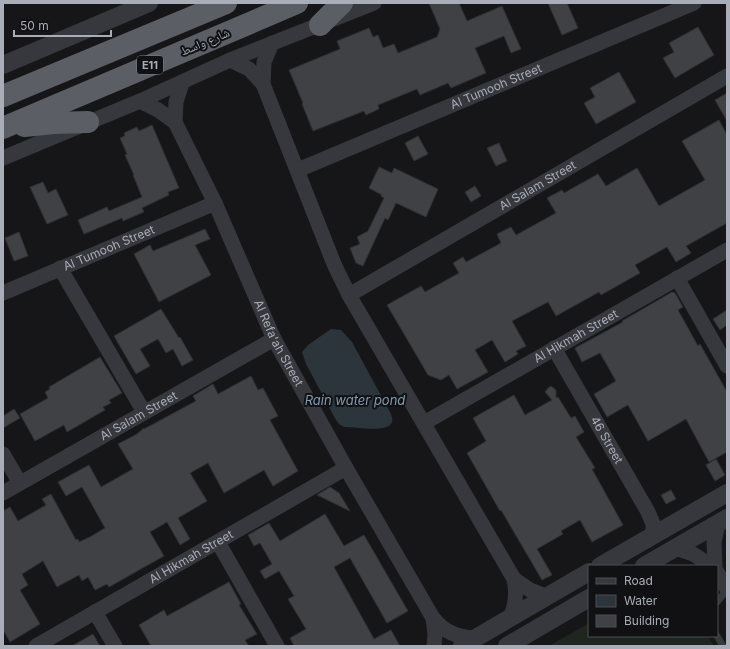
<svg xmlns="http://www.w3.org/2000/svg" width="730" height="649" font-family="Inter,'Noto Naskh Arabic',sans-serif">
	<rect width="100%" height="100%" fill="#161618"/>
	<path fill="#1e261f" d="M589 623V636H708L714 646H549Z"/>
	<path fill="#2c353c" d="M331 329 341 330 352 342 391 414C392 418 394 422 390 425 383 432 354 427 344 427L339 424 336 420 306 364 302 352 308 345Z"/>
	<g fill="#404145" stroke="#303034">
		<path d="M429 3H459L467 21 502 6 521 49 511 53 504 36 475 48 486 73 451 88 448 83 420 95 417 89 378 105 379 109 366 115 364 111 313 131 302 104 303 103 289 70 340 49 337 41 369 28 373 37 378 35 383 48 394 44 398 53 437 37 440 29Z"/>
		<path d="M548 3H567L578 28 562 35Z"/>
		<path d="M698 27 714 55 675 78 663 58 674 52 669 43Z"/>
		<path d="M619 72 636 102 596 124 584 103 595 97 590 88Z"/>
		<path d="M727 93V121L715 100Z"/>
		<path d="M719 120 727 135V223L686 246 691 253 676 262 667 247 635 265 640 273 601 295 599 292 556 316 548 302 512 321 526 346 516 351 518 354 505 362 492 340 475 350 488 372 457 389 449 375 441 380 428 375 387 305 421 286 425 292 459 273 453 263 463 257 466 262 501 243 497 234 511 227 516 235 556 213 547 198 562 190 564 193 598 174 606 186 637 168 659 206 705 180 682 141Z"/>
		<path d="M152 125 179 188 168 192 169 195 142 208 144 212 123 221 122 218 84 234 78 220 107 207 109 211 142 197 133 175H134L125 155 127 154 120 138 125 136 124 133 137 127 139 131Z"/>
		<path d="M418 136 428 154 414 161 405 143Z"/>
		<path d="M499 143 507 161 496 166 487 148Z"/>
		<path d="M379 167 392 173 394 168 438 189 426 217 396 203 388 220 385 218 363 266 356 263 350 248 360 244 357 237 368 231 384 198 381 196 382 195 369 188Z"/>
		<path d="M43 182 48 193 56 189 68 215 47 224 30 187Z"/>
		<path d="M475 186 481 196 471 202 465 192Z"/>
		<path d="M205 229 210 239 195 245 211 275 159 302 134 254 150 245 153 251Z"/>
		<path d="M19 232 28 256 14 261 5 238Z"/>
		<path d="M672 292 675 293 683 307 678 310 698 346 700 344 727 392V452L709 462 686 419 648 441 628 405 607 417 594 394 616 381 600 353 582 362 575 348 623 322 622 321Z"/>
		<path d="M161 309 179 338 180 337 193 360 182 366 173 349 166 353 158 339 140 349 150 366 136 374 114 336Z"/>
		<path d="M727 310V325L720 330 713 319Z"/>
		<path d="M100 357 122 393 109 400 111 403 103 407 105 410 67 432 64 425 35 441 20 414 48 398 45 392 50 389 49 387Z"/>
		<path d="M251 376 258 390 263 388 278 416 270 420 298 471 273 486 264 470 224 493 208 463 190 473 207 501 178 518 190 539 180 545 167 522 150 532 164 556 109 587 107 584 95 590 88 577 82 581 79 575 57 587 43 561 22 574 28 585 20 590 40 624 10 642 3 630V511L10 507 18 521 46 505 42 499 51 494 76 540 78 539 79 542 90 537 105 528 82 487 66 496 58 482 89 465 101 487 133 469 118 444 137 434 144 428V429L196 401 193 396 213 384 218 394Z"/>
		<path d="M551 386 556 390V398L558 397 571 418 575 416 584 432 576 437 595 468 592 469 623 525 592 542 580 520 561 531 563 534 537 549 552 575 542 580 501 510 500 511 467 453 486 441 473 418 514 395 525 415 552 400 545 392 548 388Z"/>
		<path d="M14 409 20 418 3 428V416Z"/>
		<path d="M716 459 725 475 715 481 706 465Z"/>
		<path d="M330 487 339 493 350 511 317 495Z"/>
		<path d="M671 490 676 499 666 504 661 495Z"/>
		<path d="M325 514 344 546 364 535 408 611 387 623 350 558 334 567 374 639 391 630 400 646H294L290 638 306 629 288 599 294 596 279 571 265 579 260 571 272 564 260 543 254 546 248 535 269 523 280 541Z"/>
		<path d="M229 582 241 604 239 605 257 634 245 640 249 646H151L139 625 164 610 167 616Z"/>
		<path d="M93 634 100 646H72Z"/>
	</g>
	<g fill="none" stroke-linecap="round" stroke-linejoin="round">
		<g stroke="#37383d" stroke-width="7">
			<path d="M717 602 727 590"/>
			<path d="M717 636 723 646"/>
		</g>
		<g stroke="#37383d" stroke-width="15">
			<path d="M230 60 249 69 263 84 334 264 349 295 514 579C517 593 516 605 510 618"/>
			<path d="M263 84 264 62 272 43"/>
			<path id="s1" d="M140 101 158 110 175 122 215 203 274 339 346 468 433 618C444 632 457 637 475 638"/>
			<path d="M175 122 176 102 182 83"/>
			<path d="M3 158 140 101 230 60 374 3"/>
			<path id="s2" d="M298 170 694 3"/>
			<path d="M60 268 144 412"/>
			<path d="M677 278 727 366"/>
			<path id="s3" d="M3 293 215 203"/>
			<path id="s4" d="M349 295 727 76"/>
			<path id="s5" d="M554 348 648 512 653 524V535"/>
			<path id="s6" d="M424 423 727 250"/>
			<path d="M3 454 20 483"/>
			<path id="s7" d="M3 493 274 339"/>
			<path d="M218 542 277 646"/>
			<path d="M675 548 693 554 712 566"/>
			<path d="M715 566 714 542 718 524"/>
			<path d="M717 572 727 589"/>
			<path d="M514 579 530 590 548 597"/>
			<path d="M95 612 115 646"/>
			<path d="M433 618 435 634 434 646"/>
			<path id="s8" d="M36 646 346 468"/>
		</g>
		<g stroke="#37383d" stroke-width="18">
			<path d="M3 65 149 3"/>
			<path d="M600 566 727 493"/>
			<path d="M644 566 727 518"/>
			<path d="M462 646 589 572"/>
			<path d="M507 646 589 598"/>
		</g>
		<g stroke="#5b5e65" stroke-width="22">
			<path d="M320 25 342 3"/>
			<path d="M3 96 226 3"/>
			<path d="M24 126 54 123 88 122"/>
			<path d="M3 128 297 3"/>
		</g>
	</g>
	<g text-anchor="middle" stroke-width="4" stroke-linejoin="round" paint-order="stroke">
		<rect fill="#111113" stroke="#7b7e86" stroke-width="1" x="137" y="56" width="26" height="18" rx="3"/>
		<g font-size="11" font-weight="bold" fill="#a8adb8">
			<text x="150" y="69">E11</text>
		</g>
		<g font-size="12" fill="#a8adb8" stroke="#111113">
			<text transform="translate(205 42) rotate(-23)" y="4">شارع واسط</text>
			<text dy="4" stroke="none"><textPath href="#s2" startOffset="215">Al Tumooh Street</textPath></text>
			<text dy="4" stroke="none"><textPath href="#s4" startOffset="218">Al Salam Street</textPath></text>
			<text dy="4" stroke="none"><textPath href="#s3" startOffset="115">Al Tumooh Street</textPath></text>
			<text dy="4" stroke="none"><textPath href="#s6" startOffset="175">Al Hikmah Street</textPath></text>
			<text dy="4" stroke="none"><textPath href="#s1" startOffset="285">Al Refa'ah Street</textPath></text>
			<text dy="4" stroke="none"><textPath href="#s7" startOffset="156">Al Salam Street</textPath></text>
			<text dy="4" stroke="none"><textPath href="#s5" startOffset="106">46 Street</textPath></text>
			<text dy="4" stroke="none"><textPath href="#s8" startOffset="179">Al Hikmah Street</textPath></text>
		</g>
		<g font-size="13" font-style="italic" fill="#7f9bb3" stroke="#111113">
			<text x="355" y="405">Rain water pond</text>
		</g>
	</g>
	<rect width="730" height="649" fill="none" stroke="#a8adb8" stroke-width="8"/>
	<rect x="588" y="565" width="130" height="72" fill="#111113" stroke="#4d4f55"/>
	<rect x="596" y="578" width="20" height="6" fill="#37383d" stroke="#4d4f55"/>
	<text x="624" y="585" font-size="12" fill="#a8adb8">Road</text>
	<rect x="596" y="595" width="20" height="12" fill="#2c353c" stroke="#4d4f55"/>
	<text x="624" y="605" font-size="12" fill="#a8adb8">Water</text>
	<rect x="596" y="615" width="20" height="12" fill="#404145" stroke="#4d4f55"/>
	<text x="624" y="625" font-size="12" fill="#a8adb8">Building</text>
	<path d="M14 30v6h97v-6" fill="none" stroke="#a8adb8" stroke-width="2"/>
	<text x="20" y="30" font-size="12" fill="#a8adb8" stroke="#111113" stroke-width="3" paint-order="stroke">50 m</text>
</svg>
